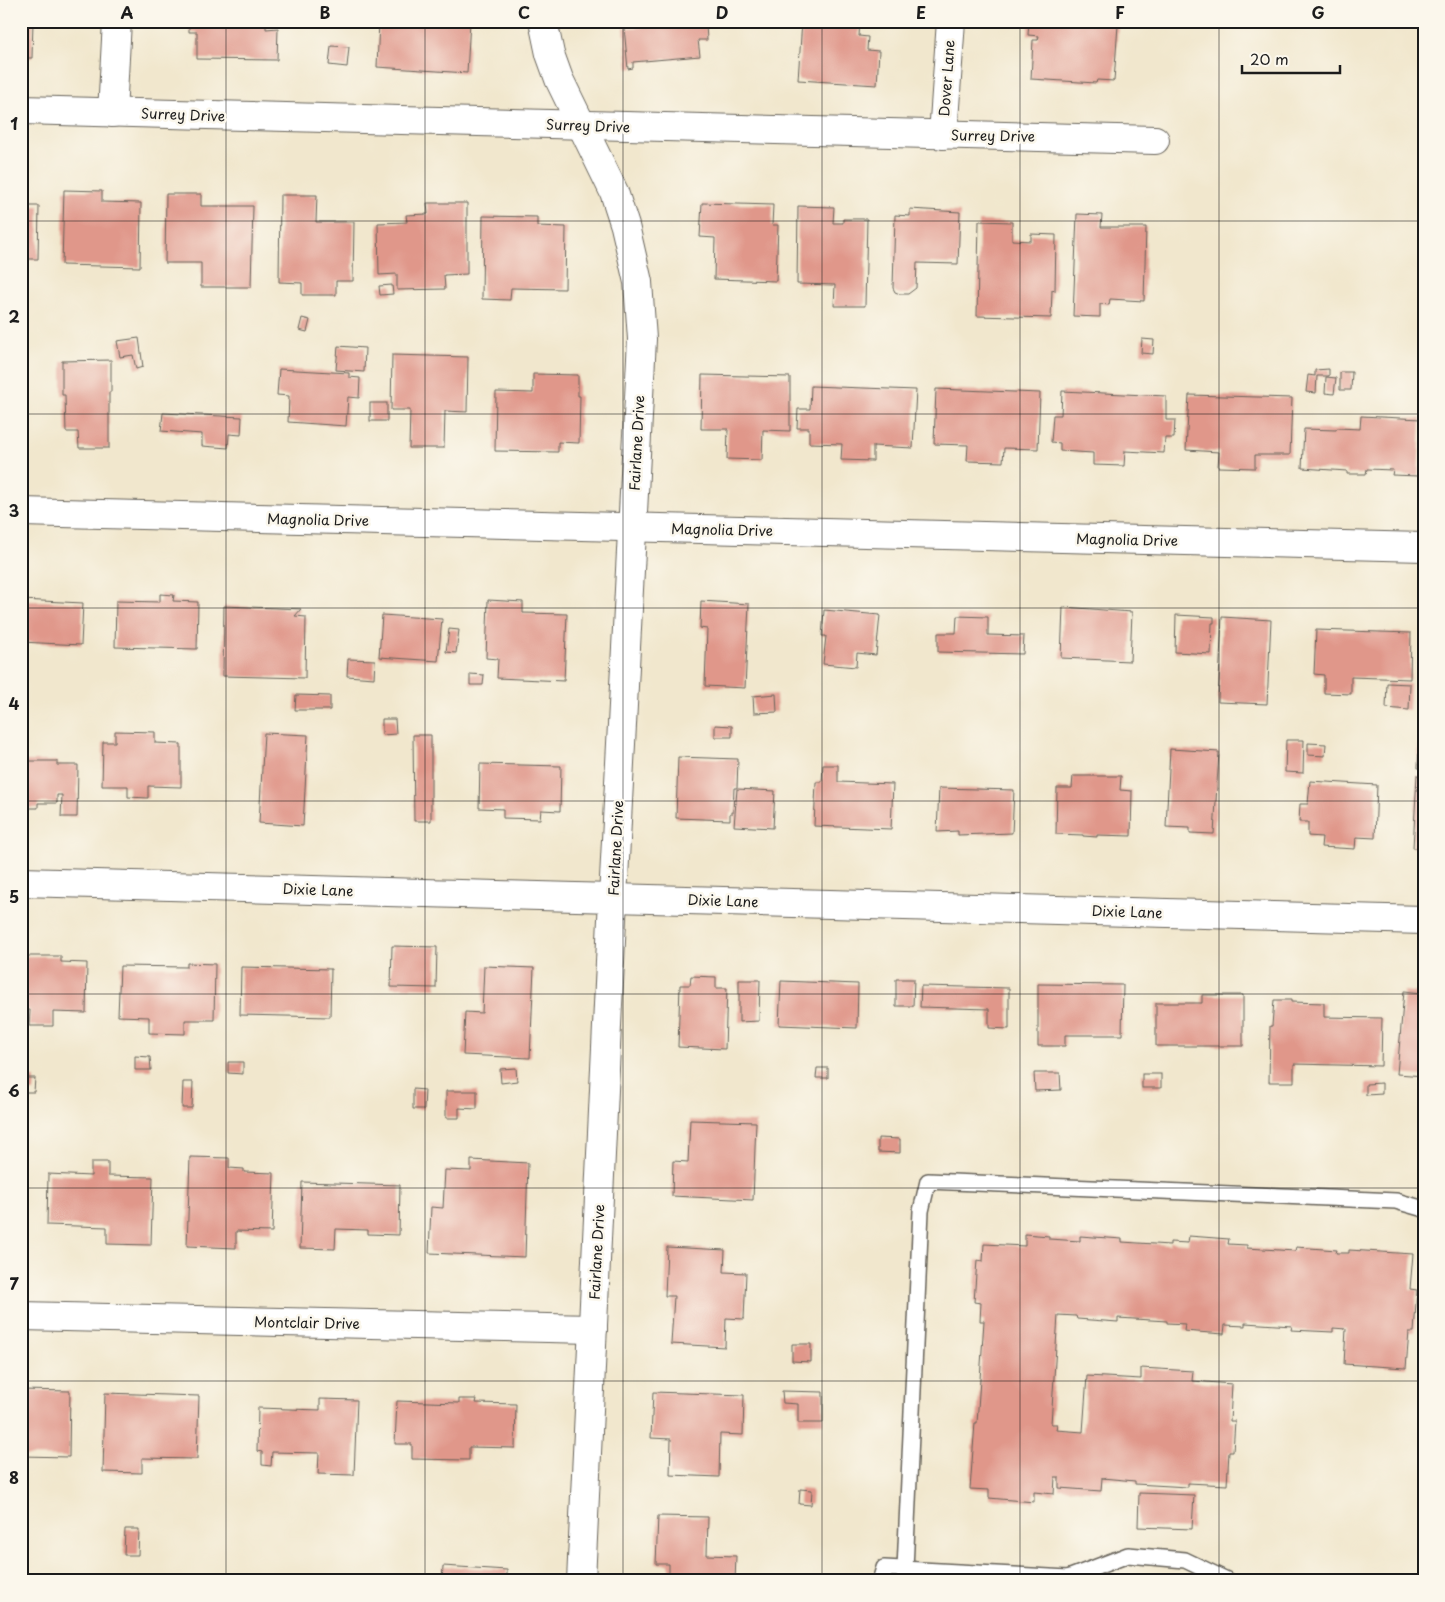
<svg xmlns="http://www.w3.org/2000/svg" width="1445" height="1602" font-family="'Playpen Sans',sans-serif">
	<rect width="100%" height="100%" fill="#fbf7ec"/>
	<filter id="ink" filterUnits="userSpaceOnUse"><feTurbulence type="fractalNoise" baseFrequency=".02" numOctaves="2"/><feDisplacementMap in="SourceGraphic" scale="10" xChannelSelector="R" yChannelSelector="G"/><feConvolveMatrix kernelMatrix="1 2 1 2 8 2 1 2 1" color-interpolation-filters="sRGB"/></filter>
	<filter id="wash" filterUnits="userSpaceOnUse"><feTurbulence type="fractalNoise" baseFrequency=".0096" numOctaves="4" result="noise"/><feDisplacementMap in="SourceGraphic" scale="20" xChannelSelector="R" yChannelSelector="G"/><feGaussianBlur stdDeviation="1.12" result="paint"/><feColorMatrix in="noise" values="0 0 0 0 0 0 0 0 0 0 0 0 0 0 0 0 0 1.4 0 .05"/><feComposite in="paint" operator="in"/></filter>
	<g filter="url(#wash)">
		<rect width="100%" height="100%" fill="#f1e7cd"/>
		<g id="blocks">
			<g fill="#e0978a">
				<path d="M21 21H33L32 58H21Z"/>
				<path d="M189 21H266V29L278 28 277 60 197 59V32H189Z"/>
				<path d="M379 21H470L467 73 377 67Z"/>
				<path d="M643 21H694L695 27 706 25 707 40H698L700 56 633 62V68L628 69 624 28 643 27Z"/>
				<path d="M802 21H860L859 36 868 37 867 50 879 51 877 85 798 80Z"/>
				<path d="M1029 21H1100V24L1118 25 1114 81 1097 80 1096 83 1031 79 1033 40H1038L1039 36 1028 35Z"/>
				<path d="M331 46 349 47 347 67 329 65Z"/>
				<path d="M64 190 102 191V202L141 203 140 267 62 265Z"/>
				<path d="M166 194H201V206H253L251 287H201V263H165Z"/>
				<path d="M280 195H317L316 222H354L353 281H336V295H302V283L279 282Z"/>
				<path d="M427 203H467V274L444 275 445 289 397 290V274L379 275 378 223 407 222 406 215 428 214Z"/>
				<path d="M702 203 773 205 772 225H778L776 281 714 279 715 238 700 237Z"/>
				<path d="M21 206H39L38 259H21Z"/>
				<path d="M798 206 834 207 833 223H843V219H867L865 306H834L835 285 797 284Z"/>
				<path d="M910 209 960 212 958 264 917 263 916 288 908 294H900L895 292 893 288 895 215 910 216Z"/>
				<path d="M1077 214 1102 215 1101 227H1146L1144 301 1110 299 1109 305 1100 304V317L1073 316Z"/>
				<path d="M483 216 537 217V226L566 227 565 289 511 288 510 300 482 299Z"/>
				<path d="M979 221 1012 222V240L1031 241V234L1056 235 1055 291 1052 290 1051 318 977 316Z"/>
				<path d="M392 285 393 294 380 295 379 286Z"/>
				<path d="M302 318 310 320 307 332 299 330Z"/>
				<path d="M139 338 143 367 136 369 133 355 120 357 117 341Z"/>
				<path d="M1142 339 1154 340 1153 354 1141 353Z"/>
				<path d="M338 346 365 348 364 372 336 370Z"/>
				<path d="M392 355 468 357 467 412 445 411 444 448H409L410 410H391Z"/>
				<path d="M111 360V392H109V448H79L78 432H66L65 395H62V361Z"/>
				<path d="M279 369 349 373V377L360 378 359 398 348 397 346 426 288 422 289 396 277 395Z"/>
				<path d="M1329 369V376H1317L1316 393 1306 392 1308 375 1315 376V370Z"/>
				<path d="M1340 372H1352L1351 390H1340Z"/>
				<path d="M533 374 578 375V396H580L579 443 558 442V452L495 451 496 392 533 393Z"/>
				<path d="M702 375 790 377V431L763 430 762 460 727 459 728 429H701Z"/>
				<path d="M1326 377 1336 378 1334 394 1325 393Z"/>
				<path d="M811 386 916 390 913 448 873 446V461L841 460 842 444 809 443V428H797L798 409H810Z"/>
				<path d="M936 389 1040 393 1038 449 1004 448 1003 462 967 461 968 445 934 444Z"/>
				<path d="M1062 391 1166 396V420H1175L1174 438H1165L1164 453 1125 451 1124 466 1093 465V453L1060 451V443L1051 442 1053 415H1061Z"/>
				<path d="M1189 395 1292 398 1290 455H1255V468L1218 467 1219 452 1186 450Z"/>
				<rect x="370" y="403" width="17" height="18"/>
				<path d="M163 413 242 417 241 435 229 434 228 448 202 446V434L161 431Z"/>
				<path d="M1361 416 1421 419 1418 476 1392 475 1393 470 1367 469 1366 474H1347V471L1302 468 1304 429 1336 430 1337 428 1360 429Z"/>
				<path d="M160 594 174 595 173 601 198 602 197 649 115 647 116 601 160 602Z"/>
				<path d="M21 600 83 603 81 645 21 642Z"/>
				<path d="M488 600 523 602V613L567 614 564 681 497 678 498 659 486 658Z"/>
				<path d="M701 601 749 604 745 688 705 686 707 629 700 628Z"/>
				<path d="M224 606 301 609 295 616 306 617 305 678 223 676Z"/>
				<path d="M1063 607 1132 612 1130 661 1061 658Z"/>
				<path d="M824 610 880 615 876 655 857 653 856 667 823 664 826 636H822Z"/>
				<path d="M382 615 442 619 438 661 379 657Z"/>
				<path d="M1176 615 1214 617V623H1212L1211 654 1175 652Z"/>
				<path d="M957 616 988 617V635L1024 636 1023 654 938 652V633H956Z"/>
				<path d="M1222 617 1271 620 1267 704 1218 702Z"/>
				<path d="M449 629 459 630 456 653 446 652Z"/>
				<path d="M1316 630 1411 633 1410 679 1351 677V694L1324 693V675L1314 674Z"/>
				<path d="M348 659 375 660 374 678 347 676Z"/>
				<path d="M470 674 484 675 483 685H470Z"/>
				<path d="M1387 683 1410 684 1409 710 1386 708Z"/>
				<path d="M776 694 777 712 754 713 753 696Z"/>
				<path d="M296 695 330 696V710H295Z"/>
				<path d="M382 719H395L396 734 382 735Z"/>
				<path d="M715 725 732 726V737H715Z"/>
				<path d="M115 731 155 732V743L181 744V787L148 786V798L128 797V786H102L103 742H115Z"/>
				<path d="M264 733 308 735 303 826 259 823Z"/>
				<path d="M413 735H431V821H414Z"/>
				<path d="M1286 740H1304L1303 773 1285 772Z"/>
				<path d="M1419 740 1424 741V768H1418Z"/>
				<path d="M1308 743 1326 744 1325 756 1308 755Z"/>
				<path d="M1170 749 1219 752 1214 834 1190 833V828L1166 827Z"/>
				<path d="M678 757 738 759 737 788H734L733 813H730V820L676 818Z"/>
				<path d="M21 761H57V765H78L77 817H61L62 795H57V803H38V808H23V802H21Z"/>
				<path d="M480 764 561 766 560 811 541 810 540 819 503 818V809L479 808Z"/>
				<path d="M823 765H838V782L893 784 891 829 814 826 816 782H822Z"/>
				<path d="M1417 775 1424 776V848H1413Z"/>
				<path d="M1073 776H1121L1120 790 1132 791 1131 836 1097 835V837L1083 836V835L1056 834 1057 788H1072Z"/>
				<path d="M1310 781 1377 785 1375 838 1356 837 1355 849 1321 847 1322 837 1308 836V822H1299L1300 804H1308Z"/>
				<path d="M939 788 1014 790 1012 833 958 835V831L937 832Z"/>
				<path d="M737 789 775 791 773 828 734 826Z"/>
				<path d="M392 946 437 947 436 988 391 987Z"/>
				<path d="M21 956H61V962L87 963 86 1013 53 1012V1026H29L30 1010H21Z"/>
				<path d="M187 963 215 964 214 1020H185V1034L149 1033V1017L118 1016 120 966 187 967Z"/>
				<path d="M484 966 534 968 530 1058 463 1055 465 1012 482 1013Z"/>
				<path d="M241 967 331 969 330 1017 240 1015Z"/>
				<path d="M691 976 716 977V988H727L725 1049 678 1047 680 985H690Z"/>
				<path d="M896 979H914L913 1006H896Z"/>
				<path d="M739 980H760L759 1021 739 1022Z"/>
				<path d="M781 981 858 984 857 1028 779 1025Z"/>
				<path d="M1038 984 1123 985 1122 1035H1065V1046H1038Z"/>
				<path d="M921 986 1009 988V1029L989 1028V1009L920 1007Z"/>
				<path d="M1404 991 1424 993V1076L1397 1074Z"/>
				<path d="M1202 995H1243V1046H1156V1003H1202Z"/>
				<path d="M1274 1000H1291V1002L1324 1003V1017L1382 1018 1381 1066 1294 1064V1082H1269L1270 1026H1272Z"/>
				<path d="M135 1056 150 1057 151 1070H135Z"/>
				<path d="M228 1062H243V1074L228 1073Z"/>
				<path d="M516 1068 517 1081 501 1083 500 1069Z"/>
				<path d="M817 1068H828V1078H816Z"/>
				<path d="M1034 1073H1060L1061 1090 1035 1091Z"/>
				<rect x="1142" y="1074" width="19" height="14"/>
				<path d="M25 1078H35L34 1092H24Z"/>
				<path d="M183 1082H193L192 1108H182Z"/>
				<path d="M1382 1083V1094L1366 1095V1084Z"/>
				<path d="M413 1089 425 1090 424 1109H413Z"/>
				<path d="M446 1091H477V1109L459 1108V1118H446Z"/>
				<path d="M690 1120 756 1122 753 1200 672 1196 673 1161 688 1162Z"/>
				<path d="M878 1138 900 1139V1153L878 1152Z"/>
				<path d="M190 1157 229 1158V1168L244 1169V1172L274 1173 272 1232 236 1231V1248L187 1246Z"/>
				<path d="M471 1160 528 1163 525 1257 429 1253 431 1207 443 1208 445 1170 471 1171Z"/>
				<path d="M91 1162H108V1176L153 1177 151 1245 107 1244V1227L47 1225 48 1174 91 1176Z"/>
				<path d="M302 1182 400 1185 399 1235 368 1234V1230L336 1229 335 1249 300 1248Z"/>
				<path d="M1025 1234 1049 1236V1239L1080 1241V1236L1122 1239V1242L1170 1245V1242L1188 1243 1189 1236 1229 1239 1228 1244 1247 1245V1248L1295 1251 1296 1247 1337 1250 1336 1253H1349V1250L1413 1254 1410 1289 1417 1290 1414 1332H1409L1406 1368 1344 1364 1346 1329 1333 1328V1332L1291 1330 1292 1326 1245 1323V1326L1225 1325 1224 1334 1184 1331 1185 1324 1167 1323V1321L1118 1318V1322L1077 1319 1076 1316 1058 1315 1051 1424H1057L1056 1430 1083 1432 1087 1376 1141 1379V1368L1193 1371 1192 1381 1232 1384 1230 1421H1235L1233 1452H1229L1227 1485 1188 1483V1487L1135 1484V1481L1102 1478 1101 1491 1059 1488V1477H1055L1054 1494 1034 1492V1502L989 1498V1490L970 1489 975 1423H977L984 1321H980L981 1303 974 1302 977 1260 983 1261 984 1244 1025 1246Z"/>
				<path d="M667 1247 725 1250 724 1272 746 1273 744 1319 726 1318 725 1347 671 1344 674 1296H665Z"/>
				<path d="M792 1344H811V1362L792 1361Z"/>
				<path d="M21 1390 70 1391 69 1457 21 1456Z"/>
				<path d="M782 1391 823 1392V1423H798V1404L783 1403Z"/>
				<path d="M653 1392 744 1395 743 1435 720 1434 719 1477 670 1475 671 1439 651 1438Z"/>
				<path d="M105 1393 199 1396 197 1459 142 1458V1473L103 1472Z"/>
				<path d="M320 1399 357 1400 354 1475 318 1474 319 1453 272 1452 271 1466 262 1465V1452L257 1451 258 1408 320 1410Z"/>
				<path d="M459 1399H477L476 1403 516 1404 515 1448 469 1447V1460L412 1459V1444H395L397 1401 459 1403Z"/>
				<path d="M800 1489 812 1490 811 1505 799 1504Z"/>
				<path d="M1139 1493 1194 1495 1192 1529 1138 1527Z"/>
				<path d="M658 1516 708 1517 707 1555 736 1556 735 1581H669V1564H656Z"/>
				<path d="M125 1529H139L138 1555H124Z"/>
				<path d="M443 1566 507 1570V1581H442Z"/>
			</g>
		</g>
	</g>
	<g filter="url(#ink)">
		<use href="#blocks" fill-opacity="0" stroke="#67635a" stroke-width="1"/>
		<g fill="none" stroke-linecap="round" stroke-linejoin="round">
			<defs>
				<g id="service">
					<path d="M905 1569 921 1211 928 1181 1396 1201 1424 1209"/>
					<path d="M1068 1578 1128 1555 1185 1560 1229 1581"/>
					<path d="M880 1581 884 1568 1068 1578 1076 1581"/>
				</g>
				<g id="minor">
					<path d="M543 21 550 54 559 79 614 192 625 226 638 282 642 339 613 898 581 1581"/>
					<path d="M21 110 1155 140"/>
					<path d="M112 113 117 21"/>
					<path d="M943 135 951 21"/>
					<path d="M21 512 1424 547"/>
					<path d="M21 882 1424 920"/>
					<path d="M21 1316 593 1329"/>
				</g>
			</defs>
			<use href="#service" stroke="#67635a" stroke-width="18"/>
			<use href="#minor" stroke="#67635a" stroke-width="30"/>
			<use href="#service" stroke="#fff" stroke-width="15"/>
			<use href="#minor" stroke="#fff" stroke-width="28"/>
		</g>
	</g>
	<path fill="none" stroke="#1c1c1c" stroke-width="1" stroke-opacity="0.55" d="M226 21V1581M425 21V1581M623 21V1581M822 21V1581M1020 21V1581M1219 21V1581M21 221H1424M21 414H1424M21 608H1424M21 801H1424M21 994H1424M21 1188H1424M21 1381H1424"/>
	<g text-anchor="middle" stroke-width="5" stroke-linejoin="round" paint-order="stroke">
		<g font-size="14" fill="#1c1c1c" stroke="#fbf7ec">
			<text transform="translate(947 78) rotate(-86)" y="5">Dover Lane</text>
			<text transform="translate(183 115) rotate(2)" y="5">Surrey Drive</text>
			<text transform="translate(588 126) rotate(2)" y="5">Surrey Drive</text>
			<text transform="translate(993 136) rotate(1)" y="5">Surrey Drive</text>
			<text transform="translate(637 443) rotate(-87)" y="5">Fairlane Drive</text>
			<text transform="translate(318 520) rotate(1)" y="5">Magnolia Drive</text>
			<text transform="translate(722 530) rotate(1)" y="5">Magnolia Drive</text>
			<text transform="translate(1127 540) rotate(1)" y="5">Magnolia Drive</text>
			<text transform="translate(616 848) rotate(-87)" y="5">Fairlane Drive</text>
			<text transform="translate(318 890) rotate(2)" y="5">Dixie Lane</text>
			<text transform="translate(723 901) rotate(2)" y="5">Dixie Lane</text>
			<text transform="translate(1127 912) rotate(2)" y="5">Dixie Lane</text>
			<text transform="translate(597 1252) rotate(-87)" y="5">Fairlane Drive</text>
			<text transform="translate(307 1323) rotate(1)" y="5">Montclair Drive</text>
		</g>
	</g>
	<rect width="1445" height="1602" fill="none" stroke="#fbf7ec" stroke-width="55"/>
	<path d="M1242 65v8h98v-8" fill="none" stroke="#1c1c1c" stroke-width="2.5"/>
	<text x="1250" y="65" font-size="15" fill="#1c1c1c" stroke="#fbf7ec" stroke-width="4" paint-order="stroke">20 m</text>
	<rect x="28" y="28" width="1390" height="1546" fill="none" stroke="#1c1c1c" stroke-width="2"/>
	<g font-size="16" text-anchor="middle" font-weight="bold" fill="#1c1c1c">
		<text x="127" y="19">A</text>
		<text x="325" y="19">B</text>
		<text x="524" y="19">C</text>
		<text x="722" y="19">D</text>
		<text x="921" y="19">E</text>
		<text x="1120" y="19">F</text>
		<text x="1318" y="19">G</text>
		<text x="14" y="130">1</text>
		<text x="14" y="323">2</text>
		<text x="14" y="517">3</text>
		<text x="14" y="710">4</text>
		<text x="14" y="903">5</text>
		<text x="14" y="1097">6</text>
		<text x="14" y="1290">7</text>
		<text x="14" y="1484">8</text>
	</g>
</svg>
